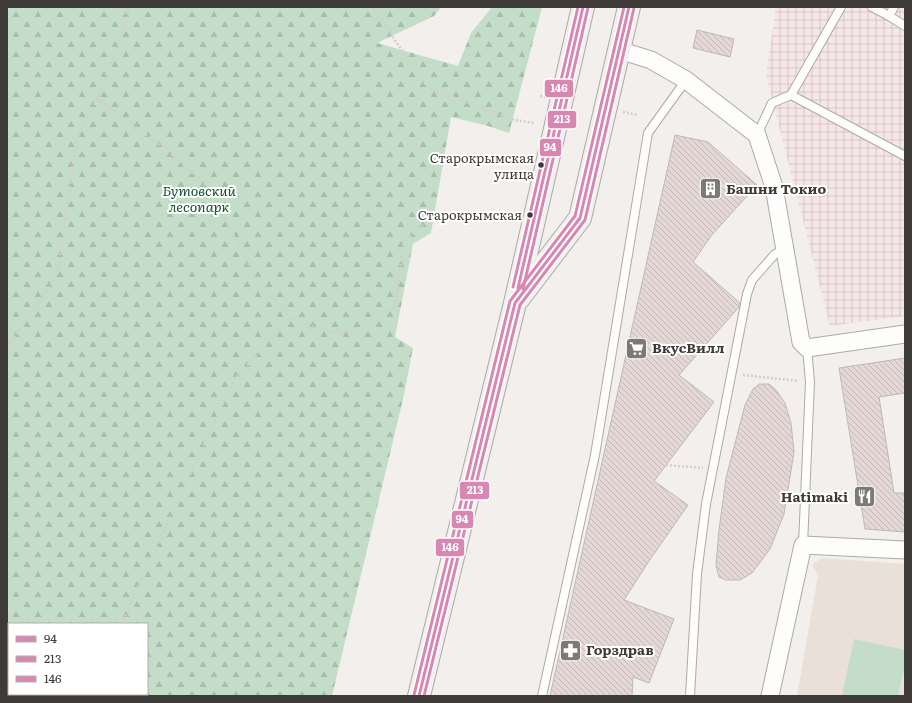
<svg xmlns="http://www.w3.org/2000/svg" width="912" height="703" font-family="Literata,serif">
	<defs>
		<pattern id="industrial-grid" width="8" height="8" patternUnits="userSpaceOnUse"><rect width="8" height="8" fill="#f6e6e7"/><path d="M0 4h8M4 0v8" fill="none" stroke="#d4c6c7"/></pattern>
		<pattern id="forest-firs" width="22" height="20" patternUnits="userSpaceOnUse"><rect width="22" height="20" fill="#c3ddc9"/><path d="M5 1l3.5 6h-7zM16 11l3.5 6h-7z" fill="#a8bead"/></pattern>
		<pattern id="building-back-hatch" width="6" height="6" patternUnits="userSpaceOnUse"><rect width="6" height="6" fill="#e5d7d5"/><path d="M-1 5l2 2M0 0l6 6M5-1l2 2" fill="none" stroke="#c5b9b8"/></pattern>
	</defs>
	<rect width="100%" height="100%" fill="#f2efec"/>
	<path fill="#e9e1d9" d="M821 558 905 564V696H797L818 575 812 565Z"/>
	<path fill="url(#industrial-grid)" d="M776 7H905V316L830 326 766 75Z"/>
	<path fill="url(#forest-firs)" fill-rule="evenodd" d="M7 7H441L434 16 377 43 458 66 471 33 492 7H542L509 133 488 126 451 117 431 233 413 244 395 337 413 348 403 399 332 696H7ZM9 624H147V694H9Z"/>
	<path fill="#c3ddc9" d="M854 639 905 650V665L898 696H842Z"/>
	<g fill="url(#building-back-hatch)" stroke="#bdb9b8">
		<path d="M697 30 734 39 730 57 693 48Z"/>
		<path d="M675 135 708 142 757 185 711 236 693 262 740 303 739 307 679 375 714 402 654 481 688 505 649 561 624 600 674 619 649 683 633 677 632 696H550Z"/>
		<path d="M905 358V393L879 397 894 493H905V532L865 529 839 368Z"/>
		<path d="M759 384H769L776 390 785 403 791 423 794 452 784 514 770 549 752 573 740 580H726L719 577 716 565 719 530 726 478 745 405 753 389Z"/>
	</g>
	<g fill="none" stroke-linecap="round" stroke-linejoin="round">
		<defs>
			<g id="service">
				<path d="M872 7 889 16"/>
				<path d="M894 7 889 16 905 26"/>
				<path d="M791 95 841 7"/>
				<path d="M757 135 772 103 791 95 905 156"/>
				<path d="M803 545 810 382 807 348"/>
				<path d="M542 696 595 455 648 133 686 80"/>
				<path d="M690 696 697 574 706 504 747 294 752 280 775 254 785 249"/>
			</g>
			<g id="minor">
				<path d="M619 50 651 60 686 80 757 135 774 187 801 342 807 348 905 334"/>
				<path d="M770 696 803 545 905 550"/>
			</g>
			<g id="secondary">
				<path d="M519 298 580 218 629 7"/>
				<path d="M419 696 515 303 583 7"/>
			</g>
		</defs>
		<use href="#service" stroke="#adaaa8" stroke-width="10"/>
		<use href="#minor" stroke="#adaaa8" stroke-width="19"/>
		<use href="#secondary" stroke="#adaaa8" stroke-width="24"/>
		<g stroke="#d1cfcd" stroke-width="2.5" stroke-dasharray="2 2" stroke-linecap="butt">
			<path d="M372 7 428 88 515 120 534 123"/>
			<path d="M540 96 545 97"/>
			<path d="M97 99 162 146 208 187 254 274 290 317 310 326 332 332H355L374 322 395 305 404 241 425 223"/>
			<path d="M623 112 638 115"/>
			<path d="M7 347 57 276 77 136 97 99 124 29 128 7"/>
			<path d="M743 375 799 381"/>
			<path d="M666 465 703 468"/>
			<path d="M123 624 129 606 234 380 290 317"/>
			<path d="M95 696 96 694"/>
		</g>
		<use href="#service" stroke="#fdfdfc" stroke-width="8"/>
		<use href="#minor" stroke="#fdfdfc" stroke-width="17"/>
		<use href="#secondary" stroke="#f2f0ec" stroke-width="22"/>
		<defs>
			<g id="bus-1">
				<path d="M518 288 583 7"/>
				<path d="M419 696 515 303 580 218 629 7"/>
			</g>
			<g id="bus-2">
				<path d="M523 289 588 8"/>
				<path d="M424 696 520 305 585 220 634 8"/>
			</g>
			<g id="bus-3">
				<path d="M513 287 578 7"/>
				<path d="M414 695 510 301 575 216 624 7"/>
			</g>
		</defs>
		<use href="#bus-1" stroke="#fff" stroke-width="6"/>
		<use href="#bus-2" stroke="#fff" stroke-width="6"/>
		<use href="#bus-3" stroke="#fff" stroke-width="6"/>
		<use href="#bus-1" stroke="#d887b3" stroke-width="3"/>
		<use href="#bus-2" stroke="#d887b3" stroke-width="3"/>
		<use href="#bus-3" stroke="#d887b3" stroke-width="3"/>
	</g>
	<defs>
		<symbol id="building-square" viewBox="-11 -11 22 22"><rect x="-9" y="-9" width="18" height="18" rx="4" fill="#7c7977" stroke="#fff"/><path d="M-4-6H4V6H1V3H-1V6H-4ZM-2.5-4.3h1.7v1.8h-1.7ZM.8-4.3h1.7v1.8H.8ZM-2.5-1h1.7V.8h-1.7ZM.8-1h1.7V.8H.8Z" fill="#fff"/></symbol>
		<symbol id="supermarket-square" viewBox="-11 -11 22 22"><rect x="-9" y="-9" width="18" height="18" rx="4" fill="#7c7977" stroke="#fff"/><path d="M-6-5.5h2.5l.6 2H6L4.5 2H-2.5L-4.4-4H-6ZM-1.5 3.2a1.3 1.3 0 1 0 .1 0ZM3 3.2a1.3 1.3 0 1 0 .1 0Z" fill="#fff"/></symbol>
		<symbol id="restaurant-square" viewBox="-11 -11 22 22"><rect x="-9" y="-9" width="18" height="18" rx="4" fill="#7c7977" stroke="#fff"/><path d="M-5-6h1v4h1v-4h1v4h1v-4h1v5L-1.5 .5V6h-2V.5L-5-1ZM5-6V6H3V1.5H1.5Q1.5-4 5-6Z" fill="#fff"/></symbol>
		<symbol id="pharmacy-square" viewBox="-11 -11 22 22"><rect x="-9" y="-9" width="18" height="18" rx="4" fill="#7c7977" stroke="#fff"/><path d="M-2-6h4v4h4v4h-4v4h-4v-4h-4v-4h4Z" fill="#fff"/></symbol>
	</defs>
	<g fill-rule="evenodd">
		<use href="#building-square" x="698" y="176" width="25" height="25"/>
		<use href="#supermarket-square" x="624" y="336" width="25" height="25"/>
		<use href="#restaurant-square" x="852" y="484" width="25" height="25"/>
		<use href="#pharmacy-square" x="558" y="638" width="25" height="25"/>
	</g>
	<g fill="#3d3a38" stroke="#fff" stroke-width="1.5">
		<circle cx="541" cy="165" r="3.5"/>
		<circle cx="530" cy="215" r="3.5"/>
	</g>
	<g text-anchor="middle" stroke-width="4" stroke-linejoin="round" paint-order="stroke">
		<g font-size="13" fill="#3d3a38" stroke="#fff" text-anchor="end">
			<text x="534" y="163">Старокрымская<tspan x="534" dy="16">улица</tspan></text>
			<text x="522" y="220">Старокрымская</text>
		</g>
		<g font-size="14" font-weight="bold" fill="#3d3a38" stroke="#fff" text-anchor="start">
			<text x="726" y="194">Башни Токио</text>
			<text x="652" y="353">ВкусВилл</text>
			<text x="848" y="502" text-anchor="end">Hatimaki</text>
			<text x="586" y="655">Горздрав</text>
		</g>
		<g font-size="14" font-style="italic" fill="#155130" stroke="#fff">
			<text x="199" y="196">Бутовский<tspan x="199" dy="16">лесопарк</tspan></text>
		</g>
	</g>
	<g stroke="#fff" stroke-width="1.5">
		<rect x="544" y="79" width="30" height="19" rx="4" fill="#d887b3"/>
		<rect x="547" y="110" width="30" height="19" rx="4" fill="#d887b3"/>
		<rect x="539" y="138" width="23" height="19" rx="4" fill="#d887b3"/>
		<rect x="459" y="481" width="31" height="19" rx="4" fill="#d887b3"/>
		<rect x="451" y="510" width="23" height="19" rx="4" fill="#d887b3"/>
		<rect x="435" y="538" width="30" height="19" rx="4" fill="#d887b3"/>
	</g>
	<g font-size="11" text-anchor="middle" font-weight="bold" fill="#fff">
		<text x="559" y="92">146</text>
		<text x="562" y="123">213</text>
		<text x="550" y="151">94</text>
		<text x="475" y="494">213</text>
		<text x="462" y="523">94</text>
		<text x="450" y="551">146</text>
	</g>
	<rect width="912" height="703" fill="none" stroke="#3d3a38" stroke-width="16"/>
	<rect x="8" y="623" width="140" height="72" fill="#ffffff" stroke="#b1b0af"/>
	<rect x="16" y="636" width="20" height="6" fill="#d887b3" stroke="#b1b0af"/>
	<text x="44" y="643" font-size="12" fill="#3d3a38">94</text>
	<rect x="16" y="656" width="20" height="6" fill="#d887b3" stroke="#b1b0af"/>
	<text x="44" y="663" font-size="12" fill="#3d3a38">213</text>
	<rect x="16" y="676" width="20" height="6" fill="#d887b3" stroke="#b1b0af"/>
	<text x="44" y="683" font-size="12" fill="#3d3a38">146</text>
</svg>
